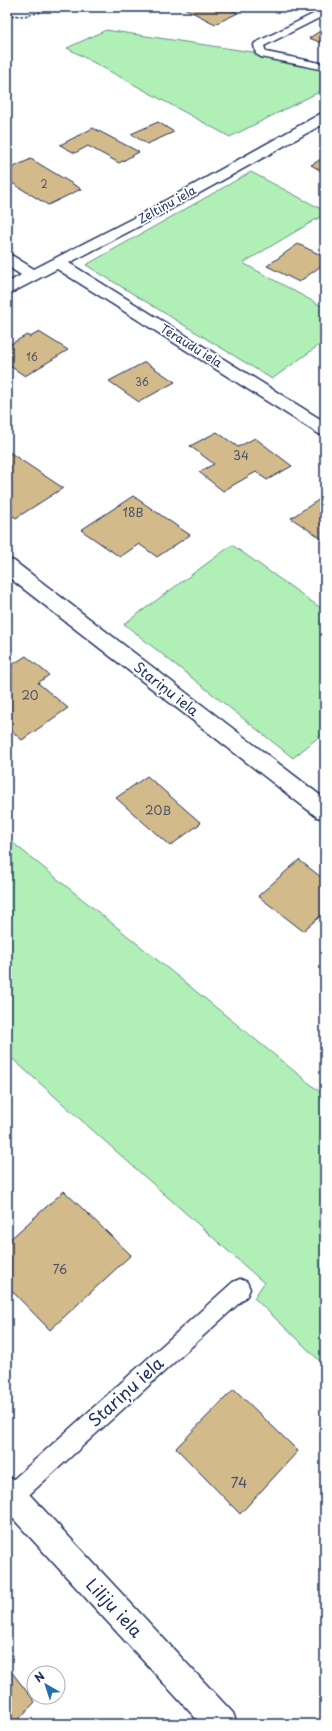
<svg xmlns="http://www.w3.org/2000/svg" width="332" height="1731" font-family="'Playpen Sans',sans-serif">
	<rect width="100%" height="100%" fill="#fff"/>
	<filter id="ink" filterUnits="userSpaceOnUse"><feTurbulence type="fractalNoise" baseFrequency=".025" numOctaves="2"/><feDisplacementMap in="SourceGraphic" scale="8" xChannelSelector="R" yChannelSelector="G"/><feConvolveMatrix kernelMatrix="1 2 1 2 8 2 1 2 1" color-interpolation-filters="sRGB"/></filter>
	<g filter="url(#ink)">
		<g fill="#b0efb6" stroke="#668f8a">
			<path d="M106 30 325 63V89L230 137 67 48Z"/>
			<path d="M251 172 325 211V214L243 263 325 308V341L272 379 86 265Z"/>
			<path d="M232 545 325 611V732L293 758 124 624Z"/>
			<path d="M7 838 325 1096V1366L254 1298 264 1283 7 1054Z"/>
		</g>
		<g fill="#d3ba8a" stroke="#1b2f5e">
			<path d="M187 7H225L238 13 215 24 184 8Z"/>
			<path d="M325 28V44L309 38Z"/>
			<path d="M158 122 174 132 147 144 131 134Z"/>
			<path d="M93 128 139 152 119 163 88 146 75 153 60 145Z"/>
			<path d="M325 157V173L311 165Z"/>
			<path d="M31 159 81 189 48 205 7 180V170Z"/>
			<path d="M298 244 325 257V263L299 282 267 266Z"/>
			<path d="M39 332 68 350 25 376 7 364V346L27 335 30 337Z"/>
			<path d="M145 362 175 382 139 402 109 381Z"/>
			<path d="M217 432 238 447 255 438 292 466 267 480 256 472 223 491 199 472 214 464 190 446Z"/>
			<path d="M9 452 63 488 16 518 7 512V453Z"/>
			<path d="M133 496 190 535 157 557 139 544 120 557 81 530Z"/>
			<path d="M323 497 325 498V541L291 518Z"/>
			<path d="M26 656 49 675 38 683 68 708 22 740 7 727V668Z"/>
			<path d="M147 776 201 823 170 846 116 798Z"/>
			<path d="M299 860 325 880V912L303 931 258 896Z"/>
			<path d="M64 1191 131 1255 50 1330 7 1286V1242Z"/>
			<path d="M234 1389 298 1451 240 1514 176 1448Z"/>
			<path d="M7 1666 35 1702 14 1724H7Z"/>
		</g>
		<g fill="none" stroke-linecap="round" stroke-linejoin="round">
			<defs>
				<g id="service">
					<path d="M60 7H71L64 11 60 10Z"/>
					<path d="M325 8V15L264 46 266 52 325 64V70L261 57 256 54 254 45 255 43Z"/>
					<path d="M240 1279 247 1282 250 1289 247 1296 19 1504 11 1507 7 1505V1485L233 1282Z"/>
				</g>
				<g id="minor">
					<path d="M325 113V123L153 219 69 263 325 422V436L319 434 57 269 13 292 7 294V283L21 275 7 266V254L13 256 34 269 143 213 320 114Z"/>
					<path d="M7 559 14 561 325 799V819L317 817 7 576Z"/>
					<path d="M7 1477 17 1481 233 1713 237 1724H201L7 1512Z"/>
				</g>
			</defs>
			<use href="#service" stroke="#1b2f5e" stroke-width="3"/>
			<use href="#minor" stroke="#1b2f5e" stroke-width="3"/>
			<path stroke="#1b2f5e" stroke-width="1.5" stroke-dasharray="2.5 2" stroke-linecap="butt" d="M7 15 24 16 42 12"/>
			<use href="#service" fill="#fff" fill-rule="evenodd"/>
			<use href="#minor" fill="#fff" fill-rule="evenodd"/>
		</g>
	</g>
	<g text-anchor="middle" stroke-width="3.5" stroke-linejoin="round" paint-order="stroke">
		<g font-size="10" fill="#495269">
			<text x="44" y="188">2</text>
			<text x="32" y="361">16</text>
			<text x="142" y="386">36</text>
		</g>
		<g font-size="12" fill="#1b2f5e" stroke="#fff">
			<text transform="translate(167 205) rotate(-29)" y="4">Zeltiņu iela</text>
			<text transform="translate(191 346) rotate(32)" y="4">Tēraudu iela</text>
		</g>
		<g font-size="12" fill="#495269">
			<text x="241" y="460">34</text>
			<text x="133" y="517">18B</text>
			<text x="30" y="700">20</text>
			<text x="158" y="815">20B</text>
			<text x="60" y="1274">76</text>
		</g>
		<g font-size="14" fill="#1b2f5e" stroke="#fff">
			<text transform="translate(166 689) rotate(38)" y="5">Stariņu iela</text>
		</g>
		<g font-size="14" fill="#495269">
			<text x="239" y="1488">74</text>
		</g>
		<g font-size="17" fill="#1b2f5e" stroke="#fff">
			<text transform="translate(126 1392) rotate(-42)" y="6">Stariņu iela</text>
			<text transform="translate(114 1608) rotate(47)" y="6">Liliju iela</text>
		</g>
	</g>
	<rect width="332" height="1731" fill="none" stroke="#fff" stroke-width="24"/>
	<rect x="12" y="12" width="308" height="1707" fill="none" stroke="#1b2f5e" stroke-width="1.5" filter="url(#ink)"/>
	<g transform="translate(46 1685) rotate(321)"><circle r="19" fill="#ffffff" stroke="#a4acbf"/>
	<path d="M0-3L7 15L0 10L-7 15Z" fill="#1f6fb2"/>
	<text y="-6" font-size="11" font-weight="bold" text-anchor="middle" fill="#1b2f5e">N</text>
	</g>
</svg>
